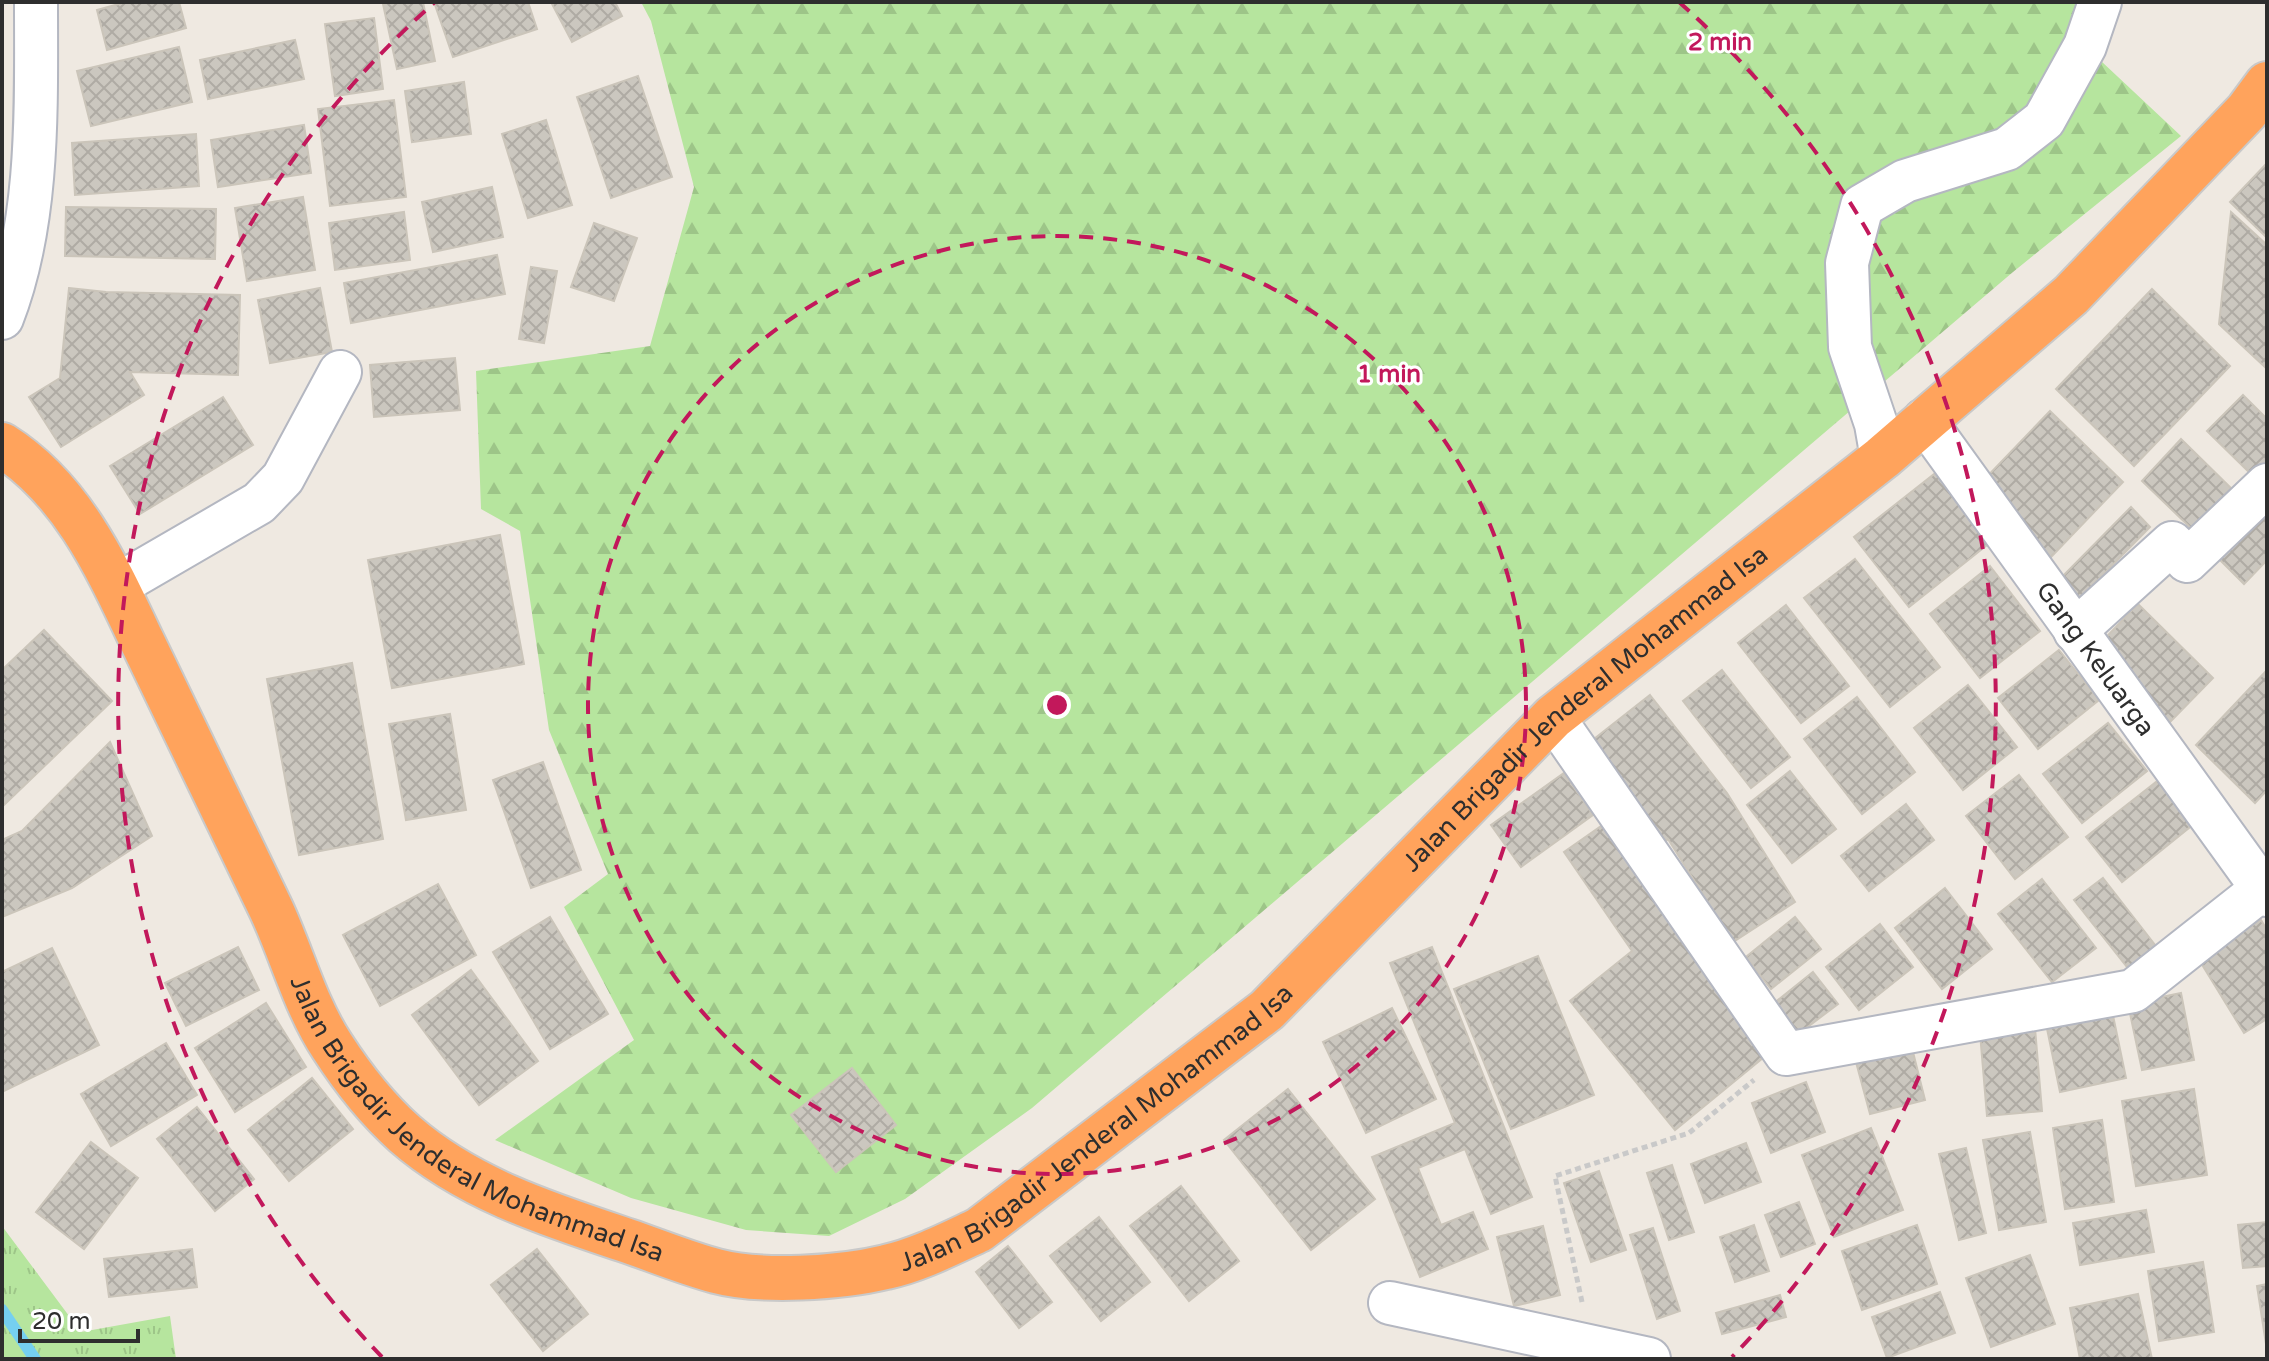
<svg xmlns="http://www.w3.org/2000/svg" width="2269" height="1361" font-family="'Varela Round',sans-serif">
	<defs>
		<pattern id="grass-tufts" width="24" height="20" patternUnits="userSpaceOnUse" patternTransform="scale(2)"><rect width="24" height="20" fill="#b6e59e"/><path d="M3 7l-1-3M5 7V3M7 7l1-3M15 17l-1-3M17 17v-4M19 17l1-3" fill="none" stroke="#9dc588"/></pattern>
		<pattern id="forest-firs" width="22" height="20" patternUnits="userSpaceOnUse" patternTransform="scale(2)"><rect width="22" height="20" fill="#b6e59e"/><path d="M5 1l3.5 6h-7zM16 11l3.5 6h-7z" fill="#9dc588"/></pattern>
		<pattern id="building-cross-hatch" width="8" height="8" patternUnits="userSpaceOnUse" patternTransform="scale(2)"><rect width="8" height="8" fill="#cbc7bf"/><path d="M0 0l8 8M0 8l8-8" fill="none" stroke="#afaba4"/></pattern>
	</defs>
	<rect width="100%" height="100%" fill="#efe9e1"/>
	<path fill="url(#grass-tufts)" d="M2 1226 81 1332 170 1316 176 1359H2Z"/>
	<path fill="url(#forest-firs)" d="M641 2H2115L2085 46 2181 136 2013 272 1032 1108 905 1199 829 1236 746 1230 631 1198 495 1140 634 1040 564 907 608 874 549 730 520 531 481 509 476 371 650 346 694 187 651 21Z"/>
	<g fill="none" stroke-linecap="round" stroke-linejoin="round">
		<path stroke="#75cff0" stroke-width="12" d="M2 1310 35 1359"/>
	</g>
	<g fill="url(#building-cross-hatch)" stroke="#cbc5ba" stroke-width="2">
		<path d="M126 2H179L186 28 107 50 97 10Z"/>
		<path d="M393 2H423L435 61 397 69 383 4Z"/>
		<path d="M434 2H528L537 29 453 57Z"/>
		<path d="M551 2H615L622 16 572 42Z"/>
		<path d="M374 18 383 89 335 96 325 24Z"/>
		<path d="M295 40 304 79 208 99 200 60Z"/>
		<path d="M179 47 192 102 91 126 77 71Z"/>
		<path d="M638 76 672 177 611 198 577 97Z"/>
		<path d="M464 82 471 134 412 142 405 91Z"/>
		<path d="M394 100 406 197 330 206 318 109Z"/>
		<path d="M546 120 572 205 528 218 502 134Z"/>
		<path d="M304 125 311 173 218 187 211 140Z"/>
		<path d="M196 134 199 186 75 195 72 143Z"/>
		<path d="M2267 163V238L2230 202Z"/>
		<path d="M492 187 503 237 433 252 422 202Z"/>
		<path d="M303 197 315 270 247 281 235 208Z"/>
		<path d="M66 207 216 209 215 259 65 256Z"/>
		<path d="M404 212 410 260 335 270 329 223Z"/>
		<path d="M2231 212 2267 245V369L2219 324Z"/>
		<path d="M594 223 637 238 614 301 571 287Z"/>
		<path d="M497 255 505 294 351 323 344 283Z"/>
		<path d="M531 267 557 271 544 343 519 339Z"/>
		<path d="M69 288 106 292 240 295 238 375 130 372 144 395 61 447 29 397 60 378Z"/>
		<path d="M320 288 332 352 270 363 258 300Z"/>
		<path d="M2152 289 2230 366 2134 466 2056 389Z"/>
		<path d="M455 358 460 410 374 417 370 365Z"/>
		<path d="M2243 395 2267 419V461L2253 476 2207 431Z"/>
		<path d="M223 397 253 445 140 514 110 466Z"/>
		<path d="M2050 411 2123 482 2051 557 1978 486Z"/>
		<path d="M2181 439 2235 492 2196 533 2142 481Z"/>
		<path d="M1938 471 1992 541 1909 607 1854 537Z"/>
		<path d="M2267 501V560L2244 584 2209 549Z"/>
		<path d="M2131 507 2150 527 2079 599 2059 580Z"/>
		<path d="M500 535 524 664 392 688 368 560Z"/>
		<path d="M1855 559 1940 667 1890 707 1804 598Z"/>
		<path d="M1990 566 2040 631 1980 678 1930 614Z"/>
		<path d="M2138 604 2213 678 2168 724 2093 651Z"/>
		<path d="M1786 605 1849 686 1801 723 1738 643Z"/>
		<path d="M44 630 112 701 2 807V723L6 719 2 715V670Z"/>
		<path d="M2059 650 2099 700 2038 749 1998 698Z"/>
		<path d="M352 663 383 839 299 855 267 679Z"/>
		<path d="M1722 670 1790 757 1751 788 1683 701Z"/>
		<path d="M2267 670V790L2255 803 2196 745Z"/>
		<path d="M1968 685 2017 747 1963 790 1914 728Z"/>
		<path d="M1650 695 1727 793 1795 902 1733 942 1668 839 1666 841 1589 743Z"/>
		<path d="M1857 697 1915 772 1862 814 1804 739Z"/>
		<path d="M450 714 466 810 406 820 389 724Z"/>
		<path d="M2108 723 2147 771 2082 823 2043 774Z"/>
		<path d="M110 742 152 836 72 888 2 917V840L22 831Z"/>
		<path d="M543 762 581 870 531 888 493 780Z"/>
		<path d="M1790 771 1836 829 1792 863 1747 805Z"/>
		<path d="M1564 773 1593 815 1521 867 1491 825Z"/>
		<path d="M2019 775 2068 837 2015 879 1966 816Z"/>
		<path d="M2165 775 2200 819 2122 882 2086 837Z"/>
		<path d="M1906 804 1934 840 1869 891 1841 856Z"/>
		<path d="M1607 822 1775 1048 1675 1130 1570 1001 1632 951 1564 852Z"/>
		<path d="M2103 878 2159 950 2131 972 2074 900Z"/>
		<path d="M2042 879 2096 948 2052 982 1998 914Z"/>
		<path d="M438 884 476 955 380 1006 343 935Z"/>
		<path d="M1945 888 1992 949 1942 989 1895 928Z"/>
		<path d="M550 917 608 1014 550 1049 493 952Z"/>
		<path d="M1795 917 1821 949 1771 989 1746 957Z"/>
		<path d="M2261 920 2267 930V1019L2244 1033 2198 958Z"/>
		<path d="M1880 924 1913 967 1859 1010 1826 967Z"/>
		<path d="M238 947 259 990 186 1026 165 983Z"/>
		<path d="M1432 947 1532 1197 1491 1214 1465 1149 1418 1168 1441 1225 1473 1212 1488 1249 1420 1277 1372 1157 1455 1123 1390 963Z"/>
		<path d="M52 948 99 1045 2 1092V972Z"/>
		<path d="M1538 956 1594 1095 1511 1129 1454 989Z"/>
		<path d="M471 970 538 1061 479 1105 412 1015Z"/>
		<path d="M1813 972 1838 1004 1797 1035 1773 1004Z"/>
		<path d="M2181 993 2194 1060 2142 1070 2128 1004Z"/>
		<path d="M2110 1001 2126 1078 2060 1092 2044 1014Z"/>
		<path d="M266 1003 306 1067 235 1112 195 1048Z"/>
		<path d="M1392 1008 1436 1099 1366 1133 1323 1042Z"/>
		<path d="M2035 1028 2042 1111 1987 1116 1980 1033Z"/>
		<path d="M1909 1036 1925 1100 1870 1114 1853 1051Z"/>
		<path d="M166 1043 197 1095 111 1146 81 1094Z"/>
		<path d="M852 1068 896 1125 836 1172 791 1115Z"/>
		<path d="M312 1078 353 1129 289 1181 248 1130Z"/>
		<path d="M1806 1082 1825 1132 1771 1153 1752 1103Z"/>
		<path d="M1288 1089 1375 1199 1311 1250 1224 1140Z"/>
		<path d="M2194 1089 2207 1175 2136 1186 2122 1101Z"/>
		<path d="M197 1107 254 1179 215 1211 157 1139Z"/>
		<path d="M2102 1120 2114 1202 2065 1209 2053 1128Z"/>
		<path d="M1871 1128 1903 1210 1834 1237 1802 1155Z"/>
		<path d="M2030 1132 2046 1222 1999 1230 1983 1140Z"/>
		<path d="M91 1142 138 1178 84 1249 36 1212Z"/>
		<path d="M1746 1143 1761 1182 1705 1203 1691 1164Z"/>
		<path d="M1966 1148 1986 1233 1959 1240 1939 1154Z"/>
		<path d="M1672 1165 1694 1232 1669 1240 1647 1173Z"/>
		<path d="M1599 1171 1626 1250 1591 1262 1564 1183Z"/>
		<path d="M1181 1186 1239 1261 1189 1301 1130 1226Z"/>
		<path d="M1799 1202 1815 1244 1781 1257 1765 1215Z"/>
		<path d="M2146 1210 2154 1252 2080 1265 2073 1223Z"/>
		<path d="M1099 1217 1150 1282 1101 1321 1050 1256Z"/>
		<path d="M2267 1222V1266L2243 1268 2238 1225Z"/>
		<path d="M1754 1225 1769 1271 1735 1282 1720 1237Z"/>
		<path d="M1917 1225 1937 1284 1862 1310 1842 1251Z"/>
		<path d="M1543 1226 1560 1295 1514 1306 1497 1237Z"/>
		<path d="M1653 1228 1680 1311 1657 1319 1630 1235Z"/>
		<path d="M1008 1246 1052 1302 1019 1328 976 1272Z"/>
		<path d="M192 1249 197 1287 109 1297 104 1259Z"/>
		<path d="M537 1249 588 1314 543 1351 491 1285Z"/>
		<path d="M2030 1255 2055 1324 1991 1347 1966 1278Z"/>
		<path d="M2203 1262 2214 1332 2159 1341 2148 1271Z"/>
		<path d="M2267 1284V1344H2266L2257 1286Z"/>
		<path d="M1940 1292 1955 1333 1887 1358 1872 1317Z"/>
		<path d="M2138 1294 2152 1359H2080L2070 1308Z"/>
		<path d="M1780 1295 1786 1317 1722 1334 1716 1313Z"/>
	</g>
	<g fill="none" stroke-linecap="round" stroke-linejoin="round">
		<defs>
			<g id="minor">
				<path d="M2 318C40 221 36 105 36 2"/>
				<path id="s1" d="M1924 420 2267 895"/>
				<path d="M1882 458 1876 424 1850 347 1847 263 1862 206 1905 181 2007 149 2044 120 2085 46 2100 2"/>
				<path d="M116 586 259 503 283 478 340 372"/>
				<path d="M2075 631 2172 543 2187 561 2267 485"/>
				<path d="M1553 717 1786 1054 2133 991 2261 890"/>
				<path d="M1390 1303 1649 1359"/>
			</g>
			<g id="highway">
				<path id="s2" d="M2 445C72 489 107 567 141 639 184 729 228 819 271 909 292 954 305 1005 332 1046 352 1077 377 1109 405 1134 468 1189 550 1215 628 1241 657 1251 686 1263 716 1271 761 1283 841 1278 886 1267 918 1260 949 1244 979 1230L1267 1010 1553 717 1882 458 2071 295 2247 111 2267 84"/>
			</g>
		</defs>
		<use href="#minor" stroke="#b4b7c1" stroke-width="46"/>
		<use href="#highway" stroke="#c9c9c9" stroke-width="48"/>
		<path stroke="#c9c9c9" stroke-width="5" stroke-dasharray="6 4" stroke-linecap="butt" d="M1582 1302 1555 1176 1689 1133 1754 1080"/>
		<use href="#minor" stroke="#fff" stroke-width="42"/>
		<use href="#highway" stroke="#ffa35c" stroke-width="44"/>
	</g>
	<g fill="none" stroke="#c2185b" stroke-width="4" stroke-dasharray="14 10">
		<circle cx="1057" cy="705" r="469"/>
		<path d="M382 1357A938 938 0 0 1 435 2M1679 2A938 938 0 0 1 1732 1357"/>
	</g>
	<g text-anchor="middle" stroke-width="6" stroke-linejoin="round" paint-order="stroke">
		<g font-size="26" fill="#2e2e2e" stroke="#fff">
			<text dy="9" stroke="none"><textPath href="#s1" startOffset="294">Gang Keluarga</textPath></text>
			<text dy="9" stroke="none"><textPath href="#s2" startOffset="2222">Jalan Brigadir Jenderal Mohammad Isa</textPath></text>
			<text dy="9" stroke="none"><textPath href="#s2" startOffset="854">Jalan Brigadir Jenderal Mohammad Isa</textPath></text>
			<text dy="9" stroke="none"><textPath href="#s2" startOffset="1574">Jalan Brigadir Jenderal Mohammad Isa</textPath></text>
		</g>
	</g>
	<circle cx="1057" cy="705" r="12" fill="#c2185b" stroke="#fff" stroke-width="4"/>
	<g font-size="24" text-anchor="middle" font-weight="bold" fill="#c2185b" stroke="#fff" stroke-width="6" stroke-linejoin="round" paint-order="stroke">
		<text x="1720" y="50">2 min</text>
		<text x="1389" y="382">1 min</text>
	</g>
	<rect width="2269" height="1361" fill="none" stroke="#2e2e2e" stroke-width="8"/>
	<path d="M20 1329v12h118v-12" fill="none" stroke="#2e2e2e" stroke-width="4"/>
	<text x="32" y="1329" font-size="24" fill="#2e2e2e" stroke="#ffffff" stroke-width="6" paint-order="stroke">20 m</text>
</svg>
